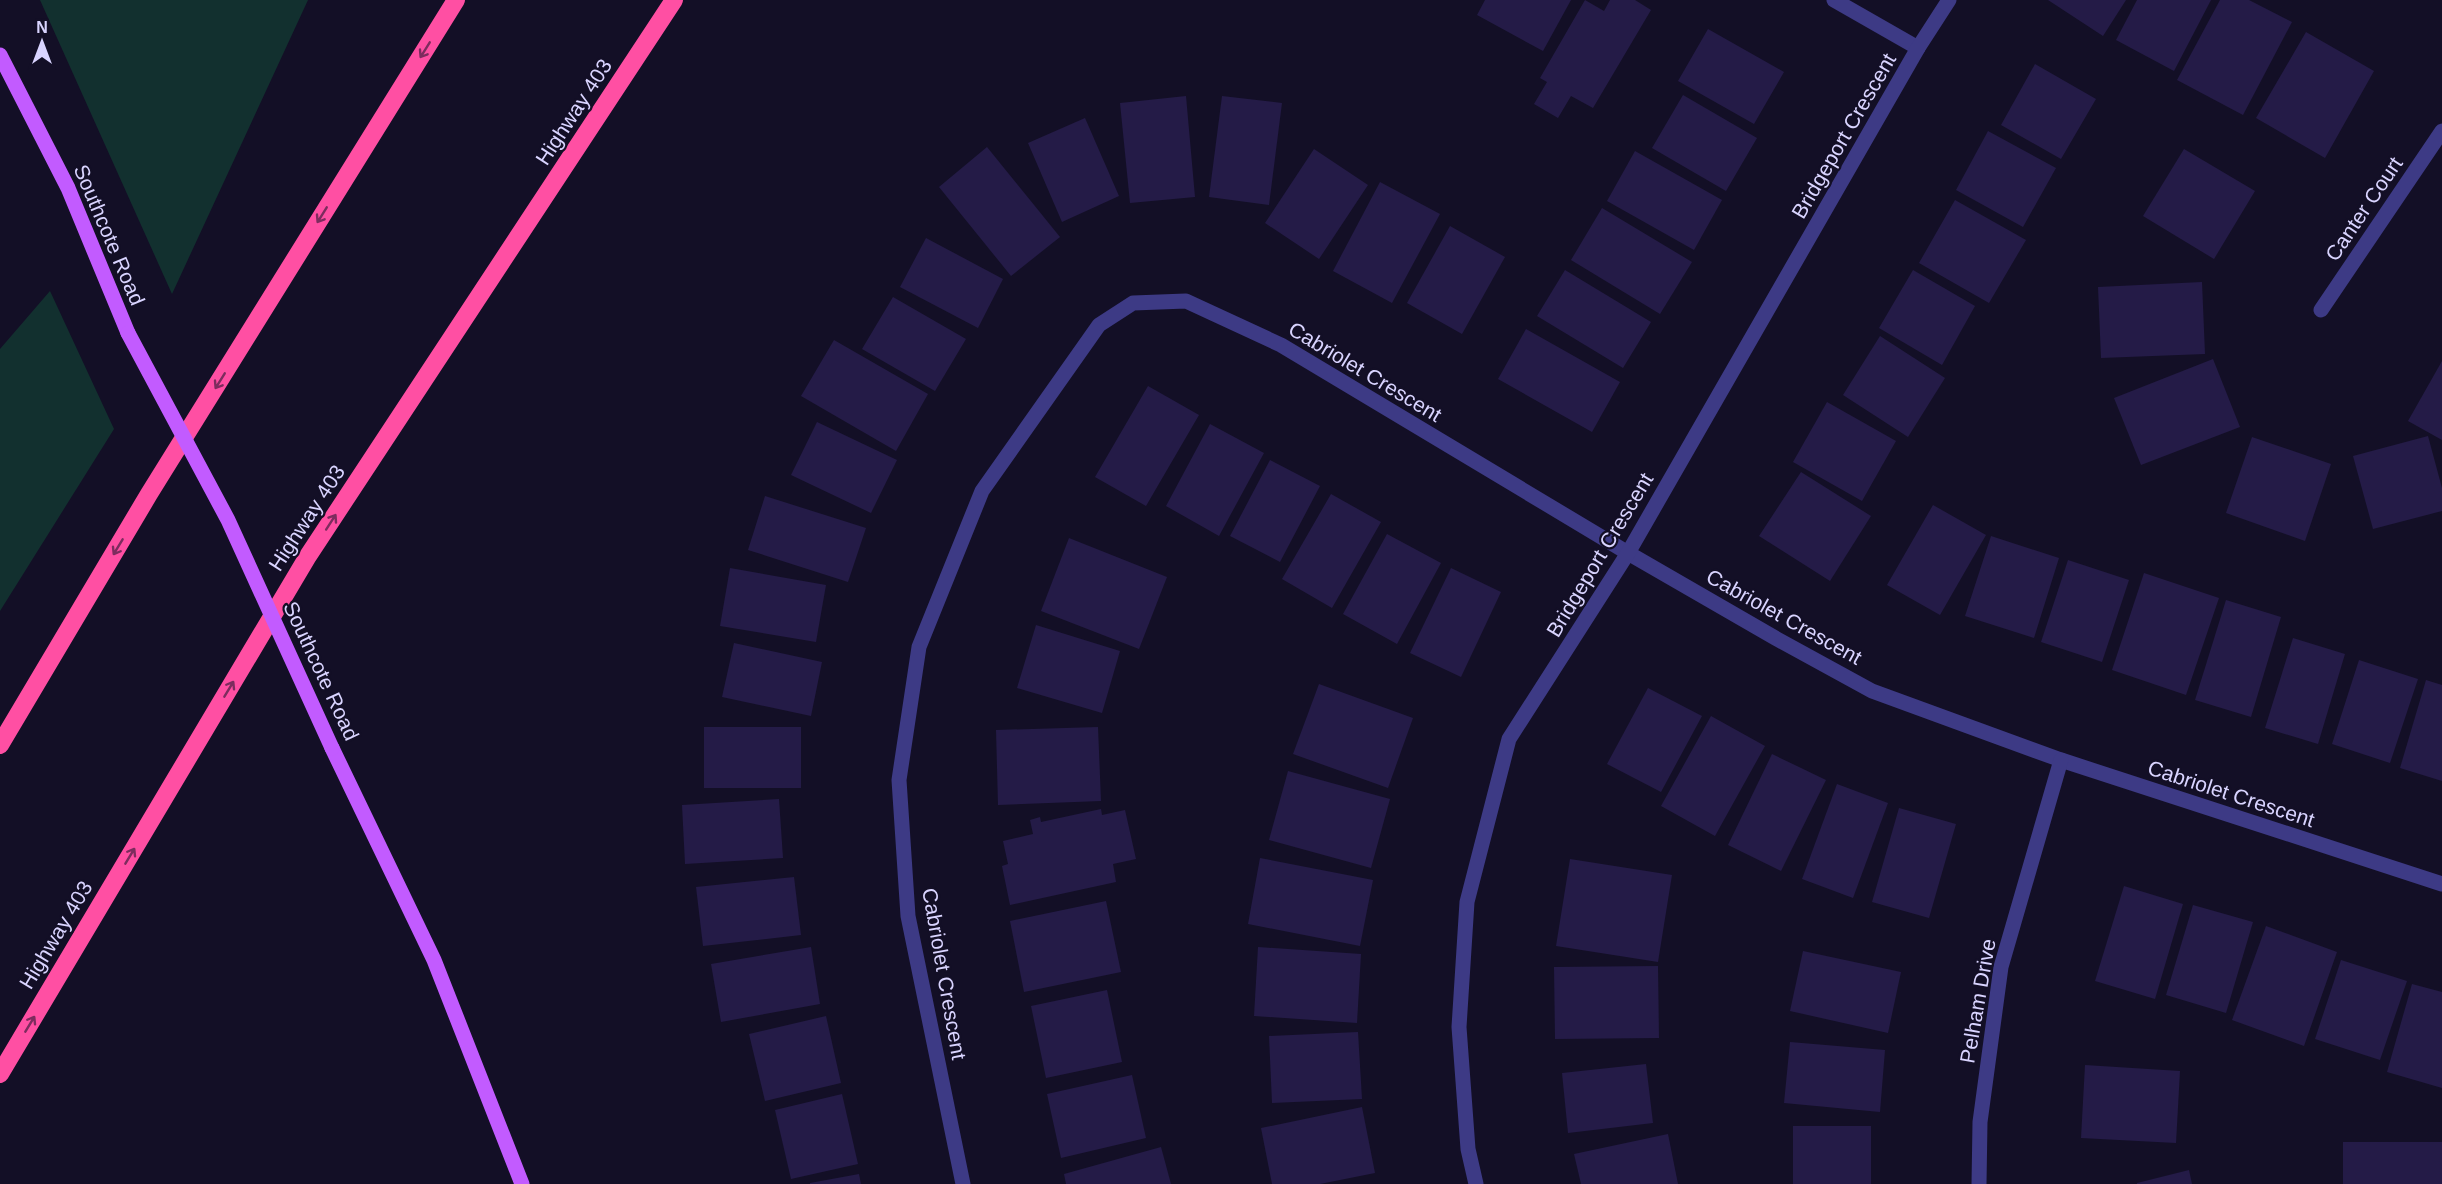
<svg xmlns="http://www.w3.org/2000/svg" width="2442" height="1184" font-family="Helvetica,sans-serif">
	<rect width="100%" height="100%" fill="#130f26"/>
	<g fill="#12302f">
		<path d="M40 0H308L172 294Z"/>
		<path d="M50 291 114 429 0 611V349Z"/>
	</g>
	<g fill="#241b47">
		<path d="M1485 0H1571L1543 51 1477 15Z"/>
		<path d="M1585 0 1604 11 1610 0H1635L1651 10 1593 108 1571 96 1558 118 1534 104 1547 82 1540 78Z"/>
		<path d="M2048 0H2126L2103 36Z"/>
		<path d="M2137 0H2211L2174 71 2116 40Z"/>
		<path d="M2220 0H2249L2292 22 2243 115 2177 80Z"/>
		<path d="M1708 29 1784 72 1754 124 1678 81Z"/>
		<path d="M2306 32 2374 71 2325 158 2256 118Z"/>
		<path d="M2035 64 2096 99 2061 159 2001 125Z"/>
		<path d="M1683 95 1757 138 1726 191 1652 148Z"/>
		<path d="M1186 96 1195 197 1130 203 1120 103Z"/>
		<path d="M1222 96 1282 103 1269 205 1209 197Z"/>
		<path d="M1085 118 1119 196 1062 222 1028 143Z"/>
		<path d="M1988 131 2056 168 2023 227 1956 190Z"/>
		<path d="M987 147 1060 237 1011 276 939 187Z"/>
		<path d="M1314 149 1368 185 1319 259 1265 223Z"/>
		<path d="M2184 149 2255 191 2214 259 2143 216Z"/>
		<path d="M1635 151 1722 200 1694 250 1607 201Z"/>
		<path d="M1380 182 1440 214 1392 303 1333 271Z"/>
		<path d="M1955 200 2026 240 1989 303 1919 263Z"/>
		<path d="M1602 208 1692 262 1660 314 1571 260Z"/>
		<path d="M1450 226 1505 257 1462 334 1407 303Z"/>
		<path d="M926 238 1003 279 978 328 900 287Z"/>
		<path d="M1565 270 1651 322 1623 368 1537 316Z"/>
		<path d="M1913 270 1975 306 1942 365 1879 328Z"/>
		<path d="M2202 282 2205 354 2101 358 2098 287Z"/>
		<path d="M893 297 966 339 935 391 862 349Z"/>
		<path d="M1526 329 1620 382 1592 432 1498 379Z"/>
		<path d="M1880 336 1945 378 1908 437 1843 395Z"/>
		<path d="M834 340 928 394 896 451 801 396Z"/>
		<path d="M2213 359 2240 427 2141 465 2114 398Z"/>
		<path d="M2442 361V440L2408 421Z"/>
		<path d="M1148 386 1199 415 1146 506 1095 477Z"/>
		<path d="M1827 402 1896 441 1862 501 1793 462Z"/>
		<path d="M817 422 897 460 871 513 791 475Z"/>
		<path d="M1210 424 1264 453 1219 536 1166 506Z"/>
		<path d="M2428 436 2442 488V511L2373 529 2353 456Z"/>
		<path d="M2252 437 2331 464 2305 541 2226 513Z"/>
		<path d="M1270 460 1320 486 1280 562 1230 536Z"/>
		<path d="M1801 472 1871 516 1830 581 1759 536Z"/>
		<path d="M1331 494 1381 522 1332 608 1282 579Z"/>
		<path d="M765 496 866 528 848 582 748 550Z"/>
		<path d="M1933 505 1986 535 1940 615 1887 585Z"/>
		<path d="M1387 534 1441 563 1397 644 1343 614Z"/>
		<path d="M1991 536 2059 558 2034 638 1965 616Z"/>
		<path d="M1069 538 1167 577 1139 649 1041 611Z"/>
		<path d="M2068 560 2129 580 2102 662 2041 642Z"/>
		<path d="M730 568 826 585 816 642 720 626Z"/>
		<path d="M1451 568 1501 592 1461 677 1410 653Z"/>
		<path d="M2144 573 2219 598 2186 695 2112 670Z"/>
		<path d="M2226 600 2281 617 2251 717 2195 700Z"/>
		<path d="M1036 625 1120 651 1102 713 1017 688Z"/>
		<path d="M2293 638 2345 654 2318 744 2265 728Z"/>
		<path d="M734 643 822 662 811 716 722 697Z"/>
		<path d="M2359 660 2418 679 2390 763 2332 744Z"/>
		<path d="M2426 680 2442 685V781L2400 768Z"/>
		<path d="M1319 684 1413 718 1388 788 1293 754Z"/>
		<path d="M1648 688 1702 716 1661 792 1607 764Z"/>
		<path d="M1711 716 1765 746 1715 836 1661 806Z"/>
		<rect x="704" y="727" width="97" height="61"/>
		<path d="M1098 727 1101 801 998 805 996 730Z"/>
		<path d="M1772 754 1826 780 1781 871 1728 845Z"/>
		<path d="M1288 771 1390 799 1371 868 1269 840Z"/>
		<path d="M1837 784 1888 803 1853 898 1802 879Z"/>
		<path d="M779 799 783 858 685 864 682 805Z"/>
		<path d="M1899 808 1956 824 1929 918 1872 902Z"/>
		<path d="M1101 809 1102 815 1125 810 1136 859 1113 864 1116 882 1010 905 1002 866 1008 864 1003 841 1033 834 1030 820 1040 817 1041 822Z"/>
		<path d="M1260 858 1373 880 1360 946 1248 924Z"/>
		<path d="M1570 859 1672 875 1658 962 1556 946Z"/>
		<path d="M794 877 801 935 703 946 696 887Z"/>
		<path d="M2124 886 2183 904 2155 999 2095 981Z"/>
		<path d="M1106 901 1121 972 1024 992 1010 921Z"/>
		<path d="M2193 905 2253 922 2226 1013 2166 995Z"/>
		<path d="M2266 926 2337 952 2304 1046 2232 1020Z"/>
		<path d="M811 947 820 1004 721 1022 711 964Z"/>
		<path d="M1258 947 1361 954 1357 1023 1254 1016Z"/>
		<path d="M1803 951 1901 972 1888 1033 1790 1011Z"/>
		<path d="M2341 960 2407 981 2380 1060 2315 1039Z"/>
		<path d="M1658 966 1659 1038 1555 1039 1554 967Z"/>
		<path d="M2412 984 2442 992V1088L2387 1072Z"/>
		<path d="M1107 990 1122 1062 1046 1078 1031 1006Z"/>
		<path d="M826 1016 841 1083 765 1101 749 1034Z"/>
		<path d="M1358 1032 1362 1099 1272 1103 1269 1036Z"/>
		<path d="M1790 1042 1885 1050 1880 1112 1784 1103Z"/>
		<path d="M1646 1064 1653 1123 1568 1133 1562 1073Z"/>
		<path d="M2085 1065 2180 1071 2176 1143 2081 1138Z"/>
		<path d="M1132 1075 1146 1138 1061 1158 1047 1094Z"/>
		<path d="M842 1094 858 1164 791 1179 775 1110Z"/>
		<path d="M1362 1107 1375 1173 1320 1184H1272L1261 1128Z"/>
		<rect x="1793" y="1126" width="78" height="58"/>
		<path d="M1668 1134 1678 1184H1581L1574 1154Z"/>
		<rect x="2343" y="1142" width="99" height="42"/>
		<path d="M1161 1147 1171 1184H1066L1064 1174Z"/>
		<path d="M2189 1170 2192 1184H2137V1183Z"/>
		<path d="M859 1174 861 1184H810V1183Z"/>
	</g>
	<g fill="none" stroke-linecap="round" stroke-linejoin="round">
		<g stroke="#3d3a85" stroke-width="15">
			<path d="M1834 0 1918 48"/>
			<path d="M2321 310 2442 131"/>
			<path d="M963 1184 908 916 899 780 919 647 982 491 1099 325 1133 303 1186 301 1281 345 1628 553 1777 639 1872 691 2061 760 2442 884"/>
			<path d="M1476 1184 1468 1149 1459 1027 1467 902 1509 739 1628 553 1918 48 1949 0"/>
			<path d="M1979 1184 1980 1122 2001 967 2061 760"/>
		</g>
		<g stroke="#c25bff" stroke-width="15">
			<path d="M0 55 68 188 128 333"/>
			<path d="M332 748 434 960 522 1184"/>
		</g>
		<g stroke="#ff4fa3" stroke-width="18">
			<path d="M0 745 149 494 456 0"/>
			<path d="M0 1074 308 556 674 0"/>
		</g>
		<path stroke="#c25bff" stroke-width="15" d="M128 333 228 520 332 748"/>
	</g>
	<defs><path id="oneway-shaft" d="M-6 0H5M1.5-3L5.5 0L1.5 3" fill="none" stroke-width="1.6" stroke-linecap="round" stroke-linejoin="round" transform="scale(1.5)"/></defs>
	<g stroke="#7d2c5e">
		<use href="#oneway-shaft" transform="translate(425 50) rotate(122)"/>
		<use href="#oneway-shaft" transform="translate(322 215) rotate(122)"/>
		<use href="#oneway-shaft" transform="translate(220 381) rotate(122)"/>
		<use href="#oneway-shaft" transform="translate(331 522) rotate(-57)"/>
		<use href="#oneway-shaft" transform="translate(118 547) rotate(121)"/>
		<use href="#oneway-shaft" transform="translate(229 689) rotate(-59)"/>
		<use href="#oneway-shaft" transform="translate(130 856) rotate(-59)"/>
		<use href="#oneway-shaft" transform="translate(30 1024) rotate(-59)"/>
	</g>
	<g text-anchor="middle" stroke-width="4.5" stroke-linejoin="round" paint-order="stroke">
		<g font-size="21" fill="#d9d4ff" stroke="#130f26">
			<text transform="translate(574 112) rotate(-57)" y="7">Highway 403</text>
			<text transform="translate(1844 136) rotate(-60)" y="7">Bridgeport Crescent</text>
			<text transform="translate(2364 209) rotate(-56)" y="7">Canter Court</text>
			<text transform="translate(109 235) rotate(67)" y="7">Southcote Road</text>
			<text transform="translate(1365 372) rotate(31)" y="7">Cabriolet Crescent</text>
			<text transform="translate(307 518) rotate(-57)" y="7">Highway 403</text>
			<text transform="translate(1600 555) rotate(-59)" y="7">Bridgeport Crescent</text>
			<text transform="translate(1784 617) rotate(29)" y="7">Cabriolet Crescent</text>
			<text transform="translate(321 671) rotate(65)" y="7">Southcote Road</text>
			<text transform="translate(2231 794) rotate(18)" y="7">Cabriolet Crescent</text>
			<text transform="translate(56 935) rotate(-59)" y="7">Highway 403</text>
			<text transform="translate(944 974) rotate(80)" y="7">Cabriolet Crescent</text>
			<text transform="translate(1978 1001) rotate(-80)" y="7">Pelham Drive</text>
		</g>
	</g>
	<g transform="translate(42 42)" stroke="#130f26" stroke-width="4.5" paint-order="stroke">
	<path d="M0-4.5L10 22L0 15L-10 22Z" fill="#d9d4ff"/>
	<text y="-9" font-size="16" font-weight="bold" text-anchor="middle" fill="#d9d4ff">N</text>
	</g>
</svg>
